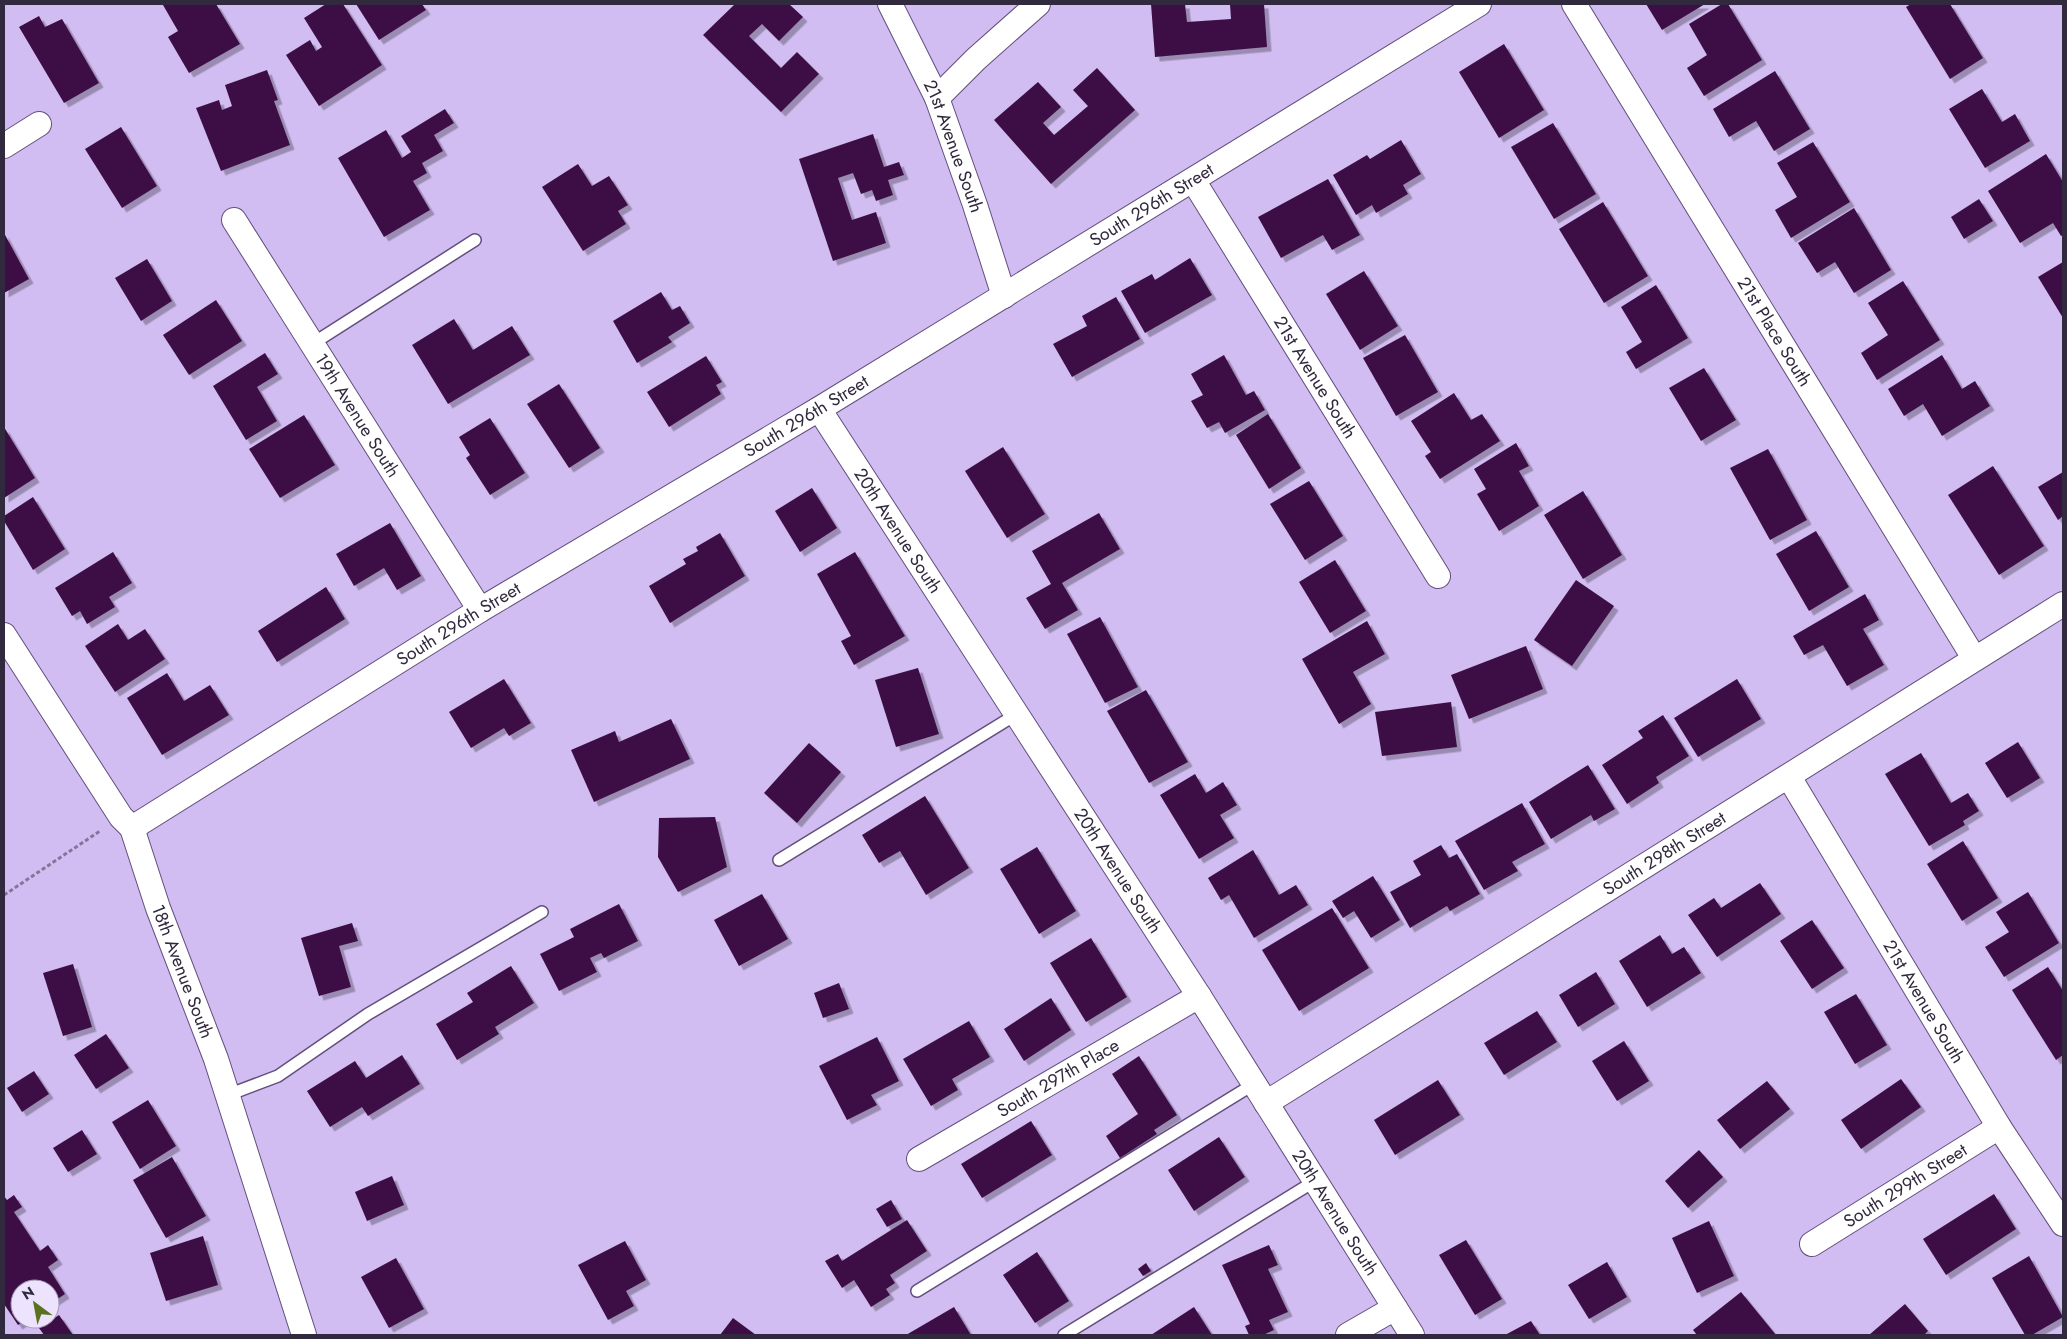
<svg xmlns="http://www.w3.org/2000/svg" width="2067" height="1339" font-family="Jost,sans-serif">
	<defs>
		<filter id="shadow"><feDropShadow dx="4.5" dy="4.5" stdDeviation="0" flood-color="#0004"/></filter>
	</defs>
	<rect width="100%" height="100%" fill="#d1bdf1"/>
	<g fill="#3e1044" filter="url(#shadow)">
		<path d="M165 4H216L240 44 189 73 168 37 178 31 163 5Z"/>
		<path d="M326 4H343L382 65 319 106 286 55 310 40 316 51 322 47 304 18Z"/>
		<path d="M356 4H422L426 10 379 40Z"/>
		<path d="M735 4H789L803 17 779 41 762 24 749 36 781 68 797 52 819 74 781 112 703 35Z"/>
		<path d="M1151 4H1185L1187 22 1231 19 1230 4H1264L1267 47 1155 57Z"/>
		<path d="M1646 4H1705L1662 30Z"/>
		<path d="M1722 4H1728L1762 60 1704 96 1687 68 1707 55 1689 24Z"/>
		<path d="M1911 4H1950L1983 58 1950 79 1906 7Z"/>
		<path d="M39 16 45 27 62 19 99 83 64 103 19 27Z"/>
		<path d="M1504 44 1544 110 1499 138 1459 72Z"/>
		<path d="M1097 68 1135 110 1051 184 994 120 1038 82 1061 107 1043 123 1054 135 1088 106 1073 90Z"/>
		<path d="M267 70 278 100 274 101 290 145 221 171 196 108 219 100 222 110 232 106 225 85Z"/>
		<path d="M1775 71 1810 129 1774 151 1756 121 1729 137 1713 109Z"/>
		<path d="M1982 89 2002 122 2015 114 2030 141 1985 168 1949 109Z"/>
		<path d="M445 109 454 123 434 135 443 151 422 163 427 173 413 181 430 210 384 237 338 158 386 130 402 158 411 152 401 136Z"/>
		<path d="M1553 123 1596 194 1554 219 1511 147Z"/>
		<path d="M121 127 157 186 122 208 85 149Z"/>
		<path d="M873 134 884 167 899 162 904 175 888 180 893 195 876 201 872 190 861 194 853 173 838 178 852 220 876 212 886 243 833 261 799 159Z"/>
		<path d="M1401 140 1421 174 1403 185 1408 194 1376 213 1372 205 1356 215 1333 175 1367 155 1370 159Z"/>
		<path d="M1813 142 1850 202 1791 238 1775 210 1797 197 1777 163Z"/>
		<path d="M2046 154 2063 182V235L2061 236 2053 223 2020 243 1988 191Z"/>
		<path d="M578 164 592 186 609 176 628 205 618 211 626 224 583 251 542 187Z"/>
		<path d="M1328 179 1360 235 1332 250 1323 235 1281 258 1258 217Z"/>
		<path d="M1979 199 1993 221 1964 239 1951 217Z"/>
		<path d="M1603 202 1648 276 1604 303 1559 229Z"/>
		<path d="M1854 208 1891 270 1854 293 1835 262 1817 273 1798 243Z"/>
		<path d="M4 233 29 279 4 293Z"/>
		<path d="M1190 258 1212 295 1145 333 1121 291 1152 274 1155 280Z"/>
		<path d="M147 259 172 301 141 321 115 278Z"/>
		<path d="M2063 262V318L2038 277Z"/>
		<path d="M1364 271 1398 326 1360 350 1326 294Z"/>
		<path d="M1903 281 1940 340 1877 380 1861 353 1888 335 1868 303Z"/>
		<path d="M1656 285 1688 338 1636 369 1626 352 1642 342 1621 307Z"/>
		<path d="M661 292 672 310 680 306 690 323 668 337 672 342 637 363 613 321Z"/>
		<path d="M1116 297 1140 339 1072 377 1053 344 1087 326 1082 316Z"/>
		<path d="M216 300 242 341 189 375 163 335Z"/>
		<path d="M454 319 473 350 512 326 530 355 448 404 412 345Z"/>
		<path d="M1405 335 1438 392 1396 416 1363 358Z"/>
		<path d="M265 353 278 374 257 387 277 421 246 440 213 386Z"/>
		<path d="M1224 355 1246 395 1254 391 1265 410 1225 433 1219 422 1207 428 1191 401 1203 395 1191 374Z"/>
		<path d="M1942 355 1962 389 1975 381 1990 406 1942 436 1923 404 1904 416 1888 389Z"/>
		<path d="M706 356 722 382 716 385 721 394 669 427 647 392Z"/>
		<path d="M1704 368 1736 420 1701 441 1669 388Z"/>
		<path d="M559 384 600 448 569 468 527 404Z"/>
		<path d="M1454 393 1471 420 1482 414 1500 441 1440 479 1425 456 1431 452 1411 421Z"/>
		<path d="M1268 414 1301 468 1269 489 1236 435Z"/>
		<path d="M304 415 335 465 280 498 249 449Z"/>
		<path d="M490 418 525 473 490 495 466 458 470 455 459 437Z"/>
		<path d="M4 427 35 478 4 498Z"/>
		<path d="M1516 443 1529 466 1519 471 1539 506 1499 531 1477 494 1486 489 1474 469Z"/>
		<path d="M1003 447 1045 514 1007 538 965 471Z"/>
		<path d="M1768 449 1807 520 1770 540 1730 468Z"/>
		<path d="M1993 466 2044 546 1999 575 1948 495Z"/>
		<path d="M2063 472V516L2058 520 2038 487Z"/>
		<path d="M1309 481 1343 536 1305 560 1270 504Z"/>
		<path d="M812 488 837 528 800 552 775 511Z"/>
		<path d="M1583 491 1622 555 1583 579 1544 515Z"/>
		<path d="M33 497 65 549 33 570 4 521V516Z"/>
		<path d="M1099 513 1120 549 1062 583 1078 610 1045 629 1026 598 1051 584 1032 551Z"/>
		<path d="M390 523 421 576 397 590 384 568 354 586 336 554Z"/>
		<path d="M1816 531 1849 587 1809 611 1776 554Z"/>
		<path d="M720 533 745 576 670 623 649 586 686 564 683 559 698 551 696 547Z"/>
		<path d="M113 552 132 583 109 597 115 607 87 624 80 611 72 616 55 588Z"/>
		<path d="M855 552 905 636 854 665 841 641 851 636 817 574Z"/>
		<path d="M1335 560 1366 611 1330 633 1299 582Z"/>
		<path d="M1576 580 1614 606 1572 666 1534 640Z"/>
		<path d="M326 587 345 619 277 662 258 631Z"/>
		<path d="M1865 594 1879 620 1863 629 1884 665 1847 686 1823 645 1804 655 1793 636Z"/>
		<path d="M1100 617 1138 687 1105 703 1067 634Z"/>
		<path d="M1367 621 1385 654 1353 672 1371 704 1339 724 1302 659Z"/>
		<path d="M118 624 128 640 145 629 165 659 115 692 85 646Z"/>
		<path d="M1526 646 1543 689 1469 719 1451 675Z"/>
		<path d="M918 668 939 734 896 747 875 680Z"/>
		<path d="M167 673 184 701 210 685 229 715 162 755 127 698Z"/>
		<path d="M504 679 531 723 509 736 504 728 471 748 449 712Z"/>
		<path d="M1737 679 1761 719 1698 757 1674 718Z"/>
		<path d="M1146 690 1188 762 1149 783 1107 711Z"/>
		<path d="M1451 702 1457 747 1382 756 1375 712Z"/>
		<path d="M1663 715 1689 756 1656 777 1659 783 1627 804 1602 765 1643 738 1638 731Z"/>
		<path d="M671 719 690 759 594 802 571 750 615 731 619 742Z"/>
		<path d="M2018 742 2040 778 2007 798 1985 763Z"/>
		<path d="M809 743 841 772 797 823 764 793Z"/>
		<path d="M1921 753 1951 803 1968 793 1979 811 1963 821 1965 825 1929 846 1885 774Z"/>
		<path d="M1588 765 1615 809 1594 821 1591 815 1551 839 1529 802Z"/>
		<path d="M1195 774 1206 793 1223 782 1237 805 1220 815 1234 838 1199 859 1160 795Z"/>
		<path d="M925 796 969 868 926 895 900 851 879 863 862 835Z"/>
		<path d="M1522 803 1545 844 1512 862 1518 871 1484 890 1455 841Z"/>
		<path d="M715 817 727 867 678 892 658 857 659 818Z"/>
		<path d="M1963 841 1998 898 1962 921 1927 864Z"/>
		<path d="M1441 845 1449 858 1457 854 1480 894 1450 911 1447 906 1410 928 1390 892 1421 875 1413 861Z"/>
		<path d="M1037 847 1076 911 1039 934 1000 869Z"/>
		<path d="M1253 850 1279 895 1296 885 1308 905 1254 938 1229 895 1221 900 1208 878Z"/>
		<path d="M1373 876 1400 920 1371 938 1354 911 1343 918 1332 901Z"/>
		<path d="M1760 883 1781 914 1717 957 1688 915 1714 898 1721 908Z"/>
		<path d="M2028 892 2059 943 2004 977 1985 947 2009 932 1996 912Z"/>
		<path d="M762 894 788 939 739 966 714 920Z"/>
		<path d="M619 904 638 941 604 958 601 953 590 958 597 972 559 991 540 954 574 937 570 929Z"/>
		<path d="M1332 908 1369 968 1299 1011 1262 950Z"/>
		<path d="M1812 920 1844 968 1812 989 1780 941Z"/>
		<path d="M352 923 358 941 339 946 351 987 319 996 301 938Z"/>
		<path d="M1660 935 1672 954 1684 947 1701 973 1647 1007 1619 961Z"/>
		<path d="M1091 938 1127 997 1086 1022 1050 963Z"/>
		<path d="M73 964 92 1027 63 1036 43 973Z"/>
		<path d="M511 966 534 1003 495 1027 499 1034 457 1060 436 1024 473 1002 467 993Z"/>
		<path d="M2048 967 2063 991V1055L2056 1060 2012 990Z"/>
		<path d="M1596 972 1615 1004 1578 1027 1559 995Z"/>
		<path d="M839 983 849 1009 823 1018 814 993Z"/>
		<path d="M1856 994 1887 1045 1855 1064 1824 1012Z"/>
		<path d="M1051 998 1071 1030 1024 1061 1004 1029Z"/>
		<path d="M1537 1011 1557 1042 1504 1075 1484 1043Z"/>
		<path d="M969 1021 990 1057 952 1079 958 1090 931 1106 903 1059Z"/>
		<path d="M106 1034 129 1068 96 1089 74 1055Z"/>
		<path d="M877 1037 899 1081 871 1095 877 1105 847 1120 819 1066Z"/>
		<path d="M1624 1041 1649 1081 1617 1101 1592 1061Z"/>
		<path d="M402 1055 420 1084 368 1116 362 1107 330 1127 307 1091 355 1061 366 1078Z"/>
		<path d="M1139 1056 1177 1115 1154 1130 1157 1134 1120 1158 1106 1136 1138 1114 1112 1074Z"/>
		<path d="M34 1071 49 1094 22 1112 7 1088Z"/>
		<path d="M1901 1079 1921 1107 1861 1149 1841 1120Z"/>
		<path d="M1438 1080 1460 1115 1395 1155 1374 1120Z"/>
		<path d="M1767 1081 1790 1109 1740 1149 1717 1120Z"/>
		<path d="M148 1100 176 1146 140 1169 112 1122Z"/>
		<path d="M1031 1121 1052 1155 982 1198 961 1164Z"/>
		<path d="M82 1130 97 1154 68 1172 53 1148Z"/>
		<path d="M1219 1137 1245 1177 1194 1211 1168 1170Z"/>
		<path d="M1699 1150 1723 1177 1688 1208 1665 1181Z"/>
		<path d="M172 1157 206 1216 166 1238 133 1180Z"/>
		<path d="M392 1176 404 1205 367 1221 355 1192Z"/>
		<path d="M1994 1194 2016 1229 1946 1275 1923 1239Z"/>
		<path d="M14 1195 22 1207 14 1212 40 1251 48 1245 58 1260 48 1267 65 1294 50 1304V1289H20V1319H27L18 1325 4 1304V1196L7 1200Z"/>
		<path d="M891 1200 902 1219 887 1227 876 1209Z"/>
		<path d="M907 1220 927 1251 890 1275 895 1283 886 1289 890 1295 871 1307 854 1280 842 1288 825 1261 838 1254 842 1261Z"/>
		<path d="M1709 1221 1734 1276 1697 1293 1672 1238Z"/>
		<path d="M203 1236 218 1285 166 1301 150 1253Z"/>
		<path d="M1466 1240 1502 1299 1475 1315 1439 1255Z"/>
		<path d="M625 1241 646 1280 626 1291 634 1306 608 1320 578 1265Z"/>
		<path d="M1269 1245 1278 1265 1268 1269 1288 1312 1269 1320 1274 1330 1263 1335H1249L1245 1326 1250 1324 1222 1265Z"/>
		<path d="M1037 1252 1069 1301 1035 1323 1003 1275Z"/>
		<path d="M2029 1256 2063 1317 2032 1335H2025L1992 1278Z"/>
		<path d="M396 1258 424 1309 389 1328 361 1277Z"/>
		<path d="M1607 1262 1627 1297 1589 1319 1568 1285Z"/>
		<path d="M1146 1263 1151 1271 1143 1276 1138 1269Z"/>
		<path d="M1741 1292 1776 1335H1697L1693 1330Z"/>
		<path d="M1905 1304 1928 1331 1924 1335H1869Z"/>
		<path d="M954 1307 971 1335H906Z"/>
		<path d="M1194 1307 1212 1335H1151Z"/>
		<path d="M59 1315 73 1335H44L39 1328Z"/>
		<path d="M733 1318 756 1335H720Z"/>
		<path d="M1531 1321 1540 1335H1505Z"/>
	</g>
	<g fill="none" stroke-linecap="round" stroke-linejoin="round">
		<defs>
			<g id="service">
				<path d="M312 344 475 240"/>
				<path d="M779 860 1017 714"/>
				<path d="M228 1095 278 1076 368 1014 542 912"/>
				<path d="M917 1291 1254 1084"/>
				<path d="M1064 1335 1315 1181"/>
			</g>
			<g id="minor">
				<path id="s1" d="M890 4 937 98 975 205 1004 296"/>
				<path id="s2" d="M1574 4 1974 658"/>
				<path d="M937 98 976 59 1038 4"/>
				<path d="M4 146 39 124"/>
				<path id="s3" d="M1193 180 1438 576"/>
				<path id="s4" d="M234 220 480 610"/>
				<path id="s5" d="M819 409 1199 996 1412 1335"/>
				<path id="s6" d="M4 635 121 817 132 828 158 908 216 1059 304 1335"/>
				<path id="s7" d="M1789 777 1999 1127 2063 1224"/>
				<path id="s8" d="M132 828 480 610 819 409 1479 4"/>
				<path id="s9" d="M1266 1103 2063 604"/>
				<path id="s10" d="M919 1159 1199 996"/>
				<path id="s11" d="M1812 1244 1999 1127"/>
				<path d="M1348 1335 1395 1308"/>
			</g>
		</defs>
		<use href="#service" stroke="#624f7d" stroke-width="14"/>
		<use href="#minor" stroke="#624f7d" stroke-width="26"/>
		<path stroke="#84769a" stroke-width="3" stroke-dasharray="4 2.5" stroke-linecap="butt" d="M4 895 100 831"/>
		<use href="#service" stroke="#fff" stroke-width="11"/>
		<use href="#minor" stroke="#fff" stroke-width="24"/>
	</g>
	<g text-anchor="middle" stroke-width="5" stroke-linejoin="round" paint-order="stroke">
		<g font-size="18" fill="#31293d" stroke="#ede3fe">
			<text dy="6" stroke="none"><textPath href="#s1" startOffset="156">21st Avenue South</textPath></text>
			<text dy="6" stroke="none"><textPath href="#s8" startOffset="1195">South 296th Street</textPath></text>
			<text dy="6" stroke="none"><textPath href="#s2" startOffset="384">21st Place South</textPath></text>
			<text dy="6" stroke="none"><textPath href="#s3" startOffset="232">21st Avenue South</textPath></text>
			<text dy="6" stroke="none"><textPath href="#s4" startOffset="231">19th Avenue South</textPath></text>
			<text dy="6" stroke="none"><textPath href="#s8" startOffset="790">South 296th Street</textPath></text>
			<text dy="6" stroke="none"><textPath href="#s5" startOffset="145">20th Avenue South</textPath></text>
			<text dy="6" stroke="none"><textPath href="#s8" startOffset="385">South 296th Street</textPath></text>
			<text dy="6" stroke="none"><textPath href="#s9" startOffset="470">South 298th Street</textPath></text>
			<text dy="6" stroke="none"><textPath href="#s5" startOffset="550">20th Avenue South</textPath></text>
			<text dy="6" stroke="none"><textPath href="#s6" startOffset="384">18th Avenue South</textPath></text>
			<text dy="6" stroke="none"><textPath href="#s7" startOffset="262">21st Avenue South</textPath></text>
			<text dy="6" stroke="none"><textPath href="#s10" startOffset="161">South 297th Place</textPath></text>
			<text dy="6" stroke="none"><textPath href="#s11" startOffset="110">South 299th Street</textPath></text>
			<text dy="6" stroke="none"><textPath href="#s5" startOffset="955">20th Avenue South</textPath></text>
		</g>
	</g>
	<rect width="2067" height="1339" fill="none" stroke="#31293d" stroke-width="10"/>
	<g transform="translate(35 1304) rotate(328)"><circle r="24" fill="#ede3fe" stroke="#a299b1"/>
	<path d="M0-4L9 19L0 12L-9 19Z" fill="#5c7120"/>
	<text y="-8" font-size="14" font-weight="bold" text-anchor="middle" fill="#31293d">N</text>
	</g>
</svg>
